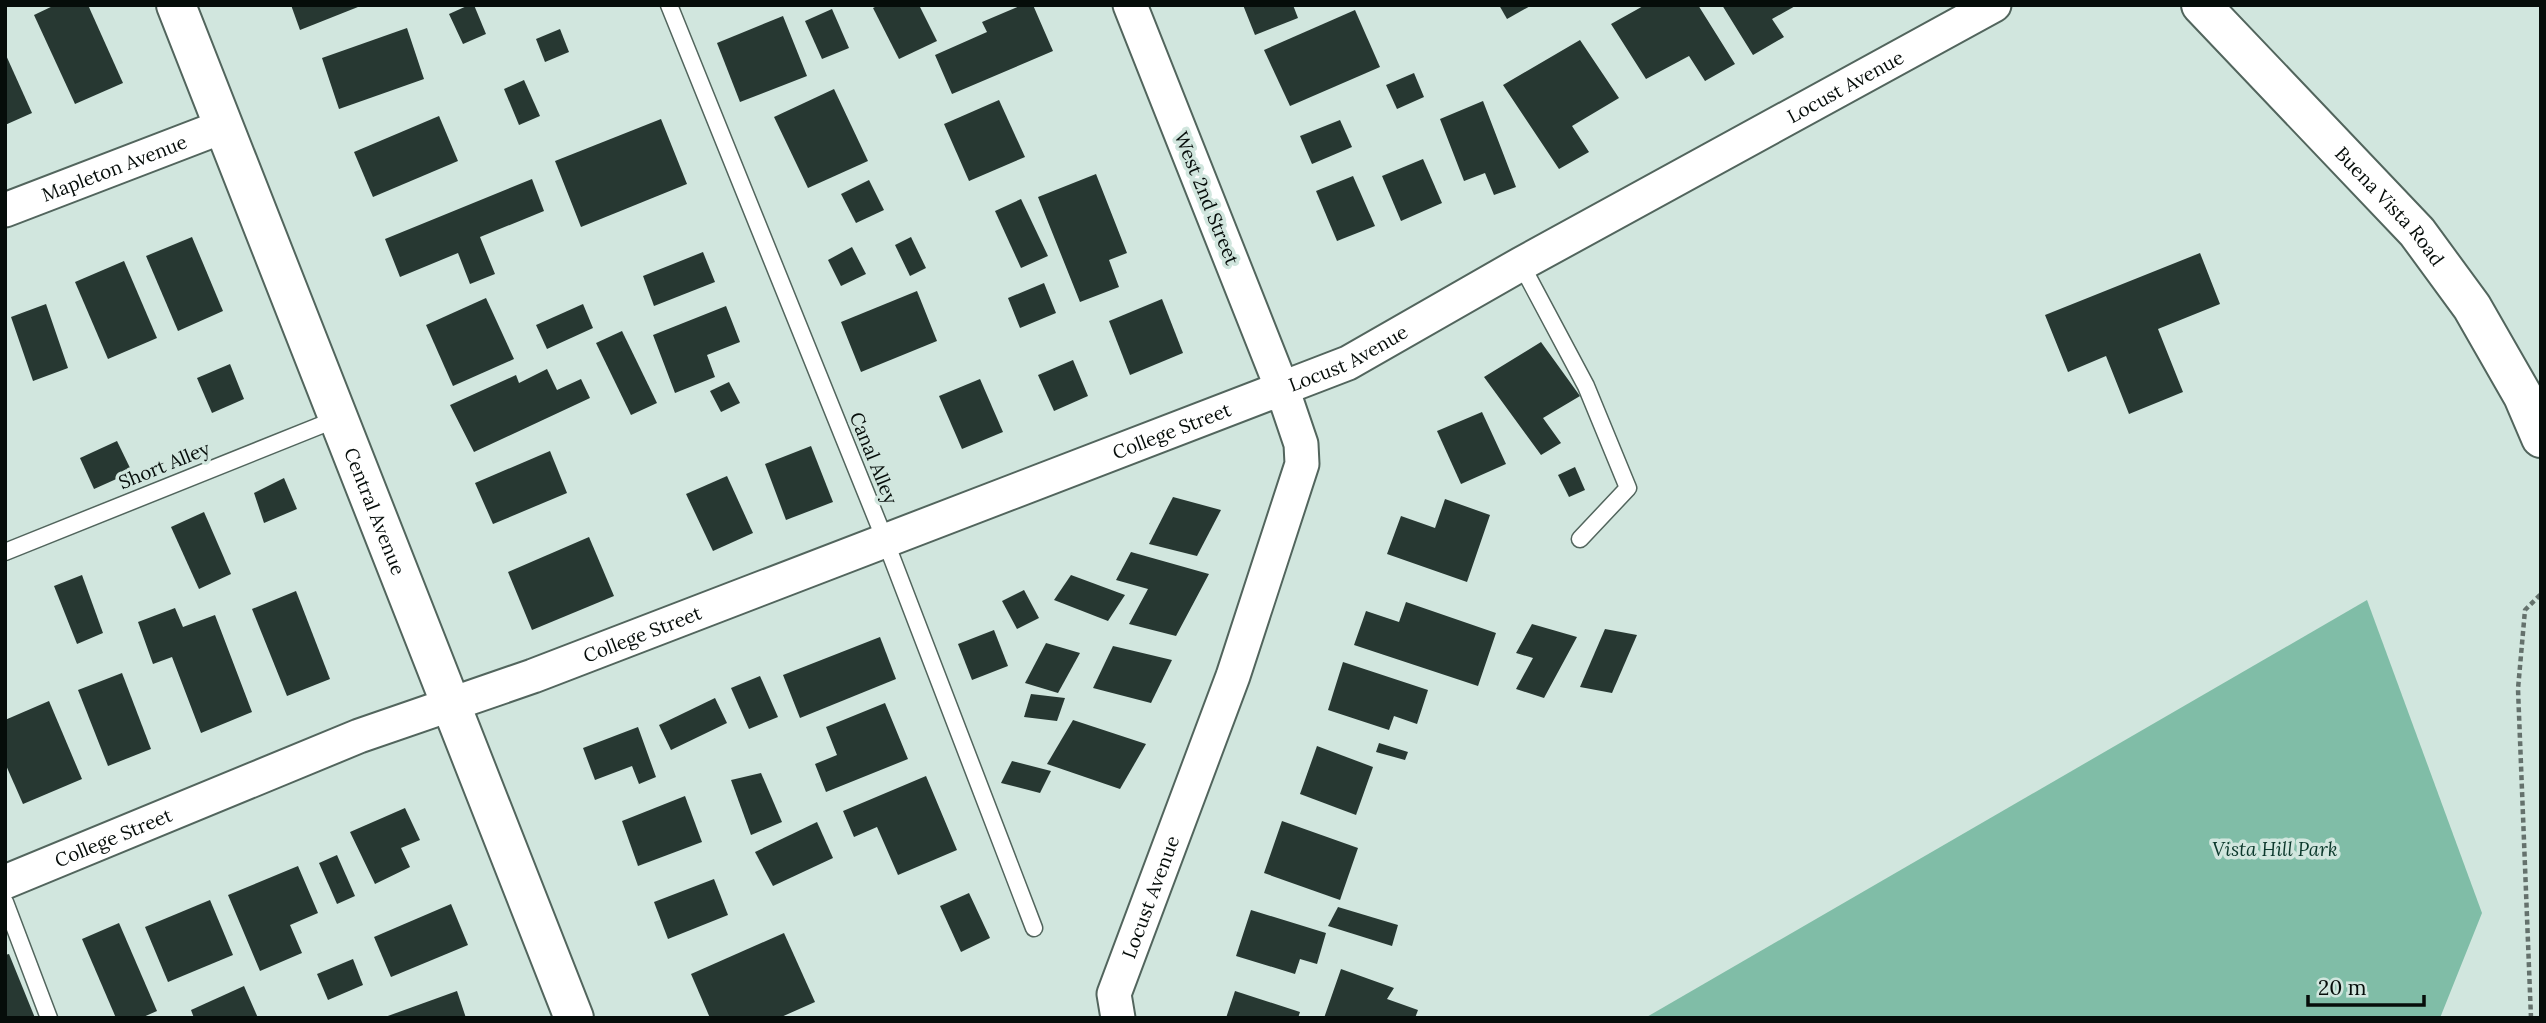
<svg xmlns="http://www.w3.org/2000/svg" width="2546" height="1023" font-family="Lora,serif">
	<rect width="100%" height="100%" fill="#d1e6de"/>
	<path fill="#80bda7" d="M2367 600 2482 913 2440 1018H1645Z"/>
	<g fill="#273832">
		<path d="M55 5H88L123 83 75 104 34 15Z"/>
		<path d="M291 5H363L300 30Z"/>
		<path d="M469 5H474L486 34 463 44 449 14Z"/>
		<path d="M879 5H919L937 41 899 59 873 8Z"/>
		<path d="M1022 5H1033L1053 51 952 94 935 55 987 32 982 22Z"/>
		<path d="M1243 5H1293L1298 18 1255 35Z"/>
		<path d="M1499 5H1532L1507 19Z"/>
		<path d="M1645 5H1698L1735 64 1705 81 1689 56 1646 79 1611 24Z"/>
		<path d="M1722 5H1797L1772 19 1784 37 1753 55Z"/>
		<path d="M832 9 849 48 822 59 805 21Z"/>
		<path d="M1355 10 1380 67 1290 106 1264 50Z"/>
		<path d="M783 16 807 76 740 102 717 43Z"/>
		<path d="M407 28 424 79 339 109 322 58Z"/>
		<path d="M560 29 569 52 545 62 536 39Z"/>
		<path d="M1580 40 1619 98 1572 126 1589 152 1559 169 1503 85Z"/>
		<path d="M5 53 32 113 5 125Z"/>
		<path d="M1414 73 1424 97 1397 109 1386 85Z"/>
		<path d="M524 80 540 116 519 125 504 89Z"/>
		<path d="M834 89 868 161 808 188 774 117Z"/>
		<path d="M999 100 1025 157 969 181 944 124Z"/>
		<path d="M1483 101 1516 187 1494 195 1485 173 1464 181 1440 119Z"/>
		<path d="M439 116 458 161 373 197 354 152Z"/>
		<path d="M661 119 687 184 581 227 555 161Z"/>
		<path d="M1340 120 1352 147 1312 164 1300 136Z"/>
		<path d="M1423 159 1442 203 1401 221 1382 176Z"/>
		<path d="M1096 174 1127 253 1109 260 1119 287 1080 302 1038 197Z"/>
		<path d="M1353 176 1375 226 1337 241 1316 191Z"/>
		<path d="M532 179 544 211 480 237 495 274 470 284 458 253 400 277 385 239Z"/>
		<path d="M869 180 884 210 856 223 841 194Z"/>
		<path d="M1021 199 1048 256 1021 268 995 211Z"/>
		<path d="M192 237 223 311 178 331 146 256Z"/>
		<path d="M911 237 926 268 910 276 895 245Z"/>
		<path d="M852 247 866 274 841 286 828 260Z"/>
		<path d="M703 252 715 282 654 306 643 276Z"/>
		<path d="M2200 253 2220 304 2158 329 2183 392 2129 414 2106 356 2068 372 2045 315Z"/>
		<path d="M124 261 157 338 108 359 75 282Z"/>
		<path d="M1044 283 1056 313 1020 328 1008 298Z"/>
		<path d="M917 291 937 341 861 372 841 322Z"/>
		<path d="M486 298 514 359 453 386 426 325Z"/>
		<path d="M1162 299 1183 353 1130 375 1109 321Z"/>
		<path d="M46 304 68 368 33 381 11 317Z"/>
		<path d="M583 304 593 328 547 349 536 325Z"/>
		<path d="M726 306 740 342 707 355 715 377 675 393 653 335Z"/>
		<path d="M622 331 657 403 631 415 596 343Z"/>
		<path d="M1541 342 1580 396 1543 418 1561 443 1541 455 1484 377Z"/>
		<path d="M1073 360 1088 396 1054 411 1038 375Z"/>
		<path d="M230 364 244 399 212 413 197 378Z"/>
		<path d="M547 369 557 390 581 379 590 398 474 452 450 405 516 375 519 383Z"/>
		<path d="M980 379 1003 432 962 449 939 396Z"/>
		<path d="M729 382 740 403 721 412 710 391Z"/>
		<path d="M1482 412 1506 464 1461 484 1437 431Z"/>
		<path d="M117 441 132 472 94 489 80 458Z"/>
		<path d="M811 446 833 502 786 520 765 464Z"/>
		<path d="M550 451 567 493 493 524 475 483Z"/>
		<path d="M1575 467 1585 490 1569 497 1558 475Z"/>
		<path d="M727 476 753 533 713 551 686 494Z"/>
		<path d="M284 478 297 509 264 523 254 493Z"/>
		<path d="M1173 497 1221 510 1197 556 1149 544Z"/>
		<path d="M1445 499 1490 515 1467 582 1387 554 1401 516 1435 528Z"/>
		<path d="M204 512 231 574 199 589 171 527Z"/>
		<path d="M589 537 614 596 532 630 508 572Z"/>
		<path d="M1131 552 1209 574 1176 636 1129 624 1148 589 1116 580Z"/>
		<path d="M82 575 103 633 77 644 54 586Z"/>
		<path d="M1071 575 1125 595 1108 621 1054 600Z"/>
		<path d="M1024 590 1039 618 1017 629 1002 601Z"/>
		<path d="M296 591 330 679 287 696 252 609Z"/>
		<path d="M1406 602 1496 633 1478 686 1354 645 1366 611 1399 622Z"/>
		<path d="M175 608 183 627 215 615 252 712 201 733 172 657 153 664 138 622Z"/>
		<path d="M1532 624 1577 637 1544 698 1516 689 1533 658 1516 653Z"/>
		<path d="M1605 629 1637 635 1612 693 1580 687Z"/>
		<path d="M994 630 1008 666 972 680 958 644Z"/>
		<path d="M880 637 896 679 800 718 783 675Z"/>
		<path d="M1046 643 1080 653 1058 693 1025 683Z"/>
		<path d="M1113 646 1172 660 1151 703 1093 688Z"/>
		<path d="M1343 662 1428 690 1417 724 1394 716 1389 730 1328 710Z"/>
		<path d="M122 673 151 749 108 766 78 690Z"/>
		<path d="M760 676 778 717 749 729 731 688Z"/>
		<path d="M1031 694 1065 698 1057 721 1024 717Z"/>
		<path d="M715 698 727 723 671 750 659 725Z"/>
		<path d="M49 701 82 779 23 804 5 763V720Z"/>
		<path d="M885 703 908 759 826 792 815 764 837 755 826 727Z"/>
		<path d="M1073 720 1146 744 1120 789 1047 764Z"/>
		<path d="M638 727 656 777 639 784 632 766 595 780 583 748Z"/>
		<path d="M1379 743 1408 752 1405 760 1376 752Z"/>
		<path d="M1317 746 1373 767 1356 815 1300 794Z"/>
		<path d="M1012 761 1051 771 1040 793 1001 783Z"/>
		<path d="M761 773 782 822 751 835 731 780Z"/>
		<path d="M926 776 957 850 898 875 877 827 854 837 843 811Z"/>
		<path d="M685 796 702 842 638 866 622 821Z"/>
		<path d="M405 808 420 840 401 848 410 867 375 884 350 832Z"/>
		<path d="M1282 821 1358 848 1340 900 1264 873Z"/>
		<path d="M817 822 833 858 773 886 755 852Z"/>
		<path d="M337 855 355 896 337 904 319 863Z"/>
		<path d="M298 866 318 913 290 925 302 953 260 971 228 895Z"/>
		<path d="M714 879 728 915 668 939 654 902Z"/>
		<path d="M969 893 990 938 961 952 940 906Z"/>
		<path d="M210 900 233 955 168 982 145 927Z"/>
		<path d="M451 904 468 945 391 977 374 937Z"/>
		<path d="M1338 907 1398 925 1392 946 1328 926Z"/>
		<path d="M1251 910 1326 933 1317 964 1300 959 1295 974 1236 956Z"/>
		<path d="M119 923 157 1011 141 1018H116L82 939Z"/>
		<path d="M784 933 815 1002 779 1018H710L691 974Z"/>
		<path d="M9 954 35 1018H5V955Z"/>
		<path d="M353 959 363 985 328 1000 317 974Z"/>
		<path d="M1341 969 1394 988 1387 999 1418 1010 1415 1018H1324Z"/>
		<path d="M244 986 258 1018H194L191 1010Z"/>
		<path d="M457 991 466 1018H385V1017Z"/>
		<path d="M1235 991 1300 1012 1298 1018H1226Z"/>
	</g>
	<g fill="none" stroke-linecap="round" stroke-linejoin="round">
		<defs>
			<g id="lane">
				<path d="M669 5 885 540 1034 928"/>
				<path d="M1521 264 1586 386 1628 488 1580 539"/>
				<path d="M5 552 339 418"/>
				<path d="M5 902 49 1018"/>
			</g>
			<g id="street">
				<path id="s1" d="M5 210 224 126"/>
				<path id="s2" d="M5 882 359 736 533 676 1348 363 1521 264 1994 5"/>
				<path id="s3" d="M1118 1018 1114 994 1233 676 1302 464 1301 444 1283 391 1130 5"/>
			</g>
			<g id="secondary">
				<path id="s4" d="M176 5 574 1018"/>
				<path id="s5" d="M2201 5 2417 232 2472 307 2523 396 2541 438"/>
			</g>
		</defs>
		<use href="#lane" stroke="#52655d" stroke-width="19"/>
		<use href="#street" stroke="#52655d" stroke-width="37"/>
		<use href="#secondary" stroke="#52655d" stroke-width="42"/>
		<path stroke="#64716c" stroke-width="4.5" stroke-dasharray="5 3.5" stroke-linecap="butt" d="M2531 1018 2518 689 2525 610 2541 594"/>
		<use href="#lane" stroke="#fff" stroke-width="16"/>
		<use href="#street" stroke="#fff" stroke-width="33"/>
		<use href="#secondary" stroke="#fff" stroke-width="38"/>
	</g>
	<g text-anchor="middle" stroke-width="7" stroke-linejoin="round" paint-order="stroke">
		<g font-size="19" fill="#060d0a" stroke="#d1e6de">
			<text dy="7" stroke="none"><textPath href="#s2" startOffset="2009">Locust Avenue</textPath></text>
			<text dy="7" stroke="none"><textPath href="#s1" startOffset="117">Mapleton Avenue</textPath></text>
			<text transform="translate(1207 198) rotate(68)" y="7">West 2nd Street</text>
			<text dy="7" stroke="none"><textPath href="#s5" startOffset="276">Buena Vista Road</textPath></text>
			<text dy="7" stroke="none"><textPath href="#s2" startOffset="1442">Locust Avenue</textPath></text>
			<text dy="7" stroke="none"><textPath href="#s2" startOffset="1251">College Street</textPath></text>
			<text transform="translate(874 458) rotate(68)" y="7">Canal Alley</text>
			<text transform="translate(164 465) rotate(-22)" y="7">Short Alley</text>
			<text dy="7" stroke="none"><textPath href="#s4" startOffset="544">Central Avenue</textPath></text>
			<text dy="7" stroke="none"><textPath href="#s2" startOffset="684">College Street</textPath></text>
			<text dy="7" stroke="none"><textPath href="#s2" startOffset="117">College Street</textPath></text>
			<text dy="7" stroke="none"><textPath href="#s3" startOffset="128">Locust Avenue</textPath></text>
		</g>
		<g font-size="19" font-style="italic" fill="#0b382b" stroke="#d1e6de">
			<text x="2275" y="856">Vista Hill Park</text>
		</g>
	</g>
	<rect width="2546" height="1023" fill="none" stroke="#060d0a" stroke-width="14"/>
	<path d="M2308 995v10h116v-10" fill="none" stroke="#060d0a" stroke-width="3.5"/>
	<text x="2318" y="995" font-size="21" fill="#060d0a" stroke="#d1e6de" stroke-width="5" paint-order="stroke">20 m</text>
</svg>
